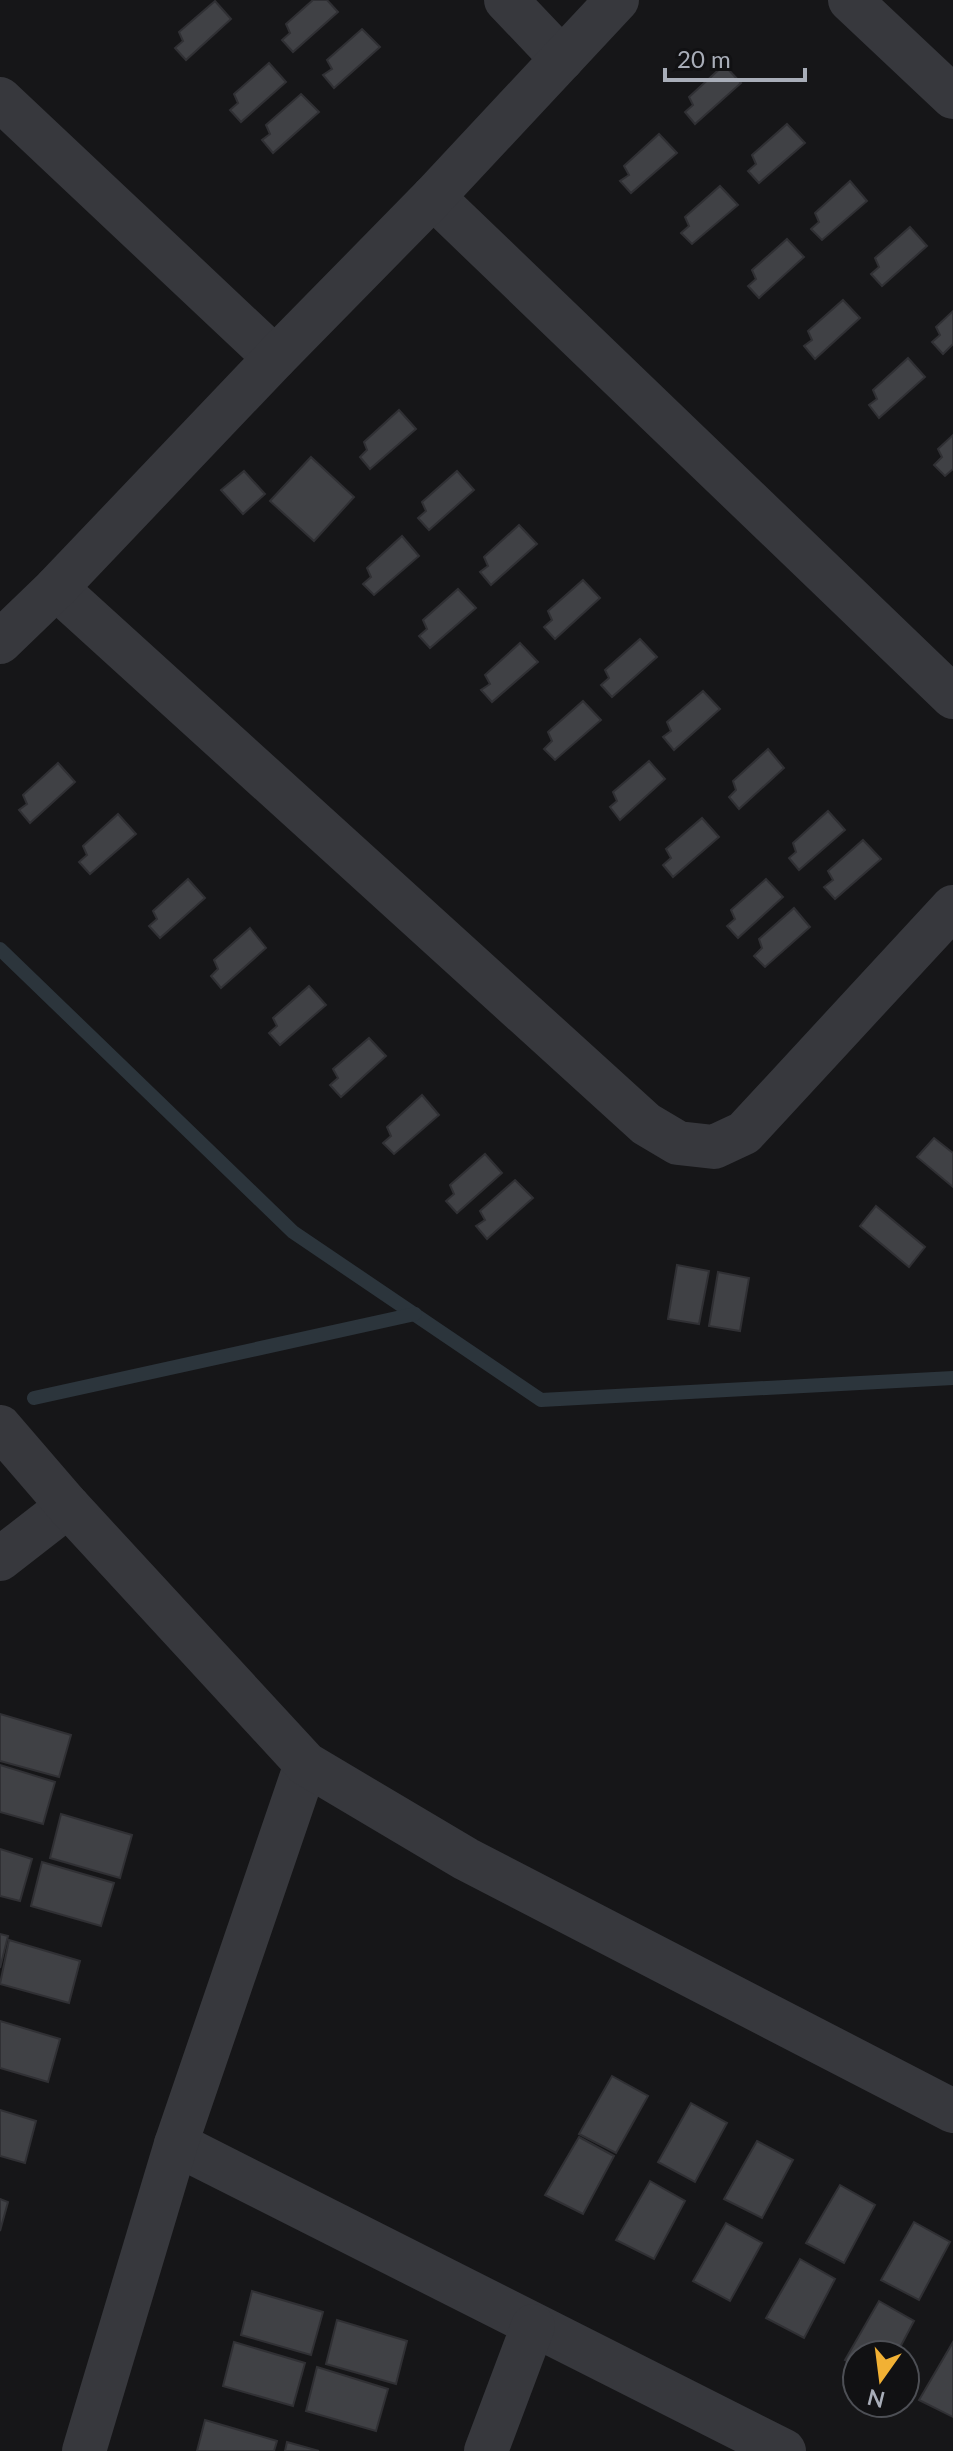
<svg xmlns="http://www.w3.org/2000/svg" width="953" height="2451" font-family="Lato,sans-serif">
	<rect width="100%" height="100%" fill="#161618"/>
	<g fill="none" stroke-linecap="round" stroke-linejoin="round">
		<g stroke="#2c353c" stroke-width="14">
			<path d="M0 949 293 1232 541 1400 953 1378"/>
			<path d="M34 1398 415 1314"/>
		</g>
	</g>
	<g fill="#404145" stroke="#303034" stroke-width="2">
		<path d="M313 0H327L338 12 293 52 282 40 290 33 286 24Z"/>
		<path d="M215 1 231 19 186 60 175 48 183 41 179 32Z"/>
		<path d="M362 29 380 47 334 88 323 75 332 69 327 60Z"/>
		<path d="M269 63 286 82 241 122 230 110 238 103 234 94Z"/>
		<path d="M724 65 741 83 695 124 685 112 693 105 689 97Z"/>
		<path d="M301 94 319 112 273 153 262 140 270 134 266 125Z"/>
		<path d="M787 124 805 143 759 183 748 171 756 164 752 155Z"/>
		<path d="M659 134 677 153 631 193 620 181 629 175 624 166Z"/>
		<path d="M850 181 867 201 822 240 811 229 819 222 815 213Z"/>
		<path d="M720 186 738 205 692 244 681 233 689 226 685 217Z"/>
		<path d="M910 227 927 246 882 286 871 274 879 267 875 258Z"/>
		<path d="M787 239 804 257 759 298 748 286 756 279 752 270Z"/>
		<path d="M843 300 860 318 815 359 804 346 812 340 808 331Z"/>
		<path d="M953 311V344L943 354 932 342 940 335 936 327Z"/>
		<path d="M908 358 925 377 879 418 869 405 877 399 873 390Z"/>
		<path d="M399 410 416 429 370 469 360 457 367 450 364 442Z"/>
		<path d="M953 435V469L945 476 934 465 942 457 938 449Z"/>
		<path d="M311 457 354 497 314 541 270 501Z"/>
		<path d="M244 471 265 494 243 514 221 490Z"/>
		<path d="M457 471 474 490 429 530 418 518 426 511 422 502Z"/>
		<path d="M519 525 537 544 491 585 480 572 488 566 484 557Z"/>
		<path d="M402 536 419 556 374 595 363 584 371 577 367 568Z"/>
		<path d="M583 580 600 598 555 639 544 627 552 620 548 611Z"/>
		<path d="M458 589 476 608 430 648 419 636 427 629 423 620Z"/>
		<path d="M640 639 657 657 612 697 601 685 609 678 605 670Z"/>
		<path d="M520 643 538 662 492 702 481 690 490 684 485 675Z"/>
		<path d="M703 691 720 709 674 750 663 737 671 731 667 722Z"/>
		<path d="M583 701 601 720 555 760 544 749 552 741 548 732Z"/>
		<path d="M768 749 784 768 739 809 729 797 736 790 733 781Z"/>
		<path d="M649 761 665 779 620 820 610 807 617 801 613 792Z"/>
		<path d="M58 763 75 782 30 823 19 810 27 804 23 795Z"/>
		<path d="M828 811 845 830 799 870 789 858 796 852 793 843Z"/>
		<path d="M118 814 136 834 90 874 79 862 87 855 83 846Z"/>
		<path d="M702 818 719 837 673 877 663 865 671 858 666 849Z"/>
		<path d="M863 840 881 859 835 899 824 887 833 880 828 871Z"/>
		<path d="M188 879 205 898 160 938 149 926 157 919 153 911Z"/>
		<path d="M766 879 783 897 738 938 727 926 735 919 731 910Z"/>
		<path d="M794 908 810 927 765 967 754 956 762 948 759 939Z"/>
		<path d="M250 928 266 948 221 988 211 976 218 969 214 960Z"/>
		<path d="M309 986 326 1005 280 1045 269 1033 277 1026 273 1018Z"/>
		<path d="M369 1038 386 1056 341 1097 330 1085 338 1078 333 1069Z"/>
		<path d="M422 1095 439 1115 394 1154 383 1143 391 1136 387 1127Z"/>
		<path d="M934 1138 953 1153V1187L917 1157Z"/>
		<path d="M485 1154 502 1173 457 1213 446 1201 454 1194 450 1185Z"/>
		<path d="M515 1180 533 1198 487 1239 476 1226 485 1220 480 1211Z"/>
		<path d="M876 1206 925 1247 909 1267 860 1226Z"/>
		<path d="M677 1265 709 1271 699 1324 668 1319Z"/>
		<path d="M718 1272 749 1278 740 1331 709 1326Z"/>
		<path d="M0 1714 71 1735 59 1777 0 1761Z"/>
		<path d="M0 1765 55 1782 43 1824 0 1812Z"/>
		<path d="M61 1814 132 1835 120 1878 50 1858Z"/>
		<path d="M0 1849 32 1859 20 1901 0 1896Z"/>
		<path d="M42 1862 114 1883 101 1926 31 1906Z"/>
		<path d="M0 1934 8 1936 0 1968Z"/>
		<path d="M9 1940 80 1961 69 2003 0 1984Z"/>
		<path d="M0 2021 60 2039 48 2082 0 2068Z"/>
		<path d="M612 2076 648 2096 616 2153 579 2134Z"/>
		<path d="M691 2103 727 2123 695 2182 658 2162Z"/>
		<path d="M0 2110 36 2121 25 2163 0 2156Z"/>
		<path d="M579 2137 614 2156 583 2214 545 2195Z"/>
		<path d="M757 2141 793 2160 762 2218 724 2199Z"/>
		<path d="M650 2181 685 2201 654 2259 616 2240Z"/>
		<path d="M840 2185 875 2205 844 2263 806 2243Z"/>
		<path d="M0 2199 8 2202 0 2231Z"/>
		<path d="M914 2222 950 2242 919 2300 881 2280Z"/>
		<path d="M726 2223 762 2243 730 2301 693 2281Z"/>
		<path d="M800 2259 835 2279 804 2338 766 2318Z"/>
		<path d="M252 2291 323 2312 311 2355 241 2335Z"/>
		<path d="M879 2301 914 2321 896 2355H857V2366L845 2360Z"/>
		<path d="M337 2320 407 2341 396 2384 326 2364Z"/>
		<path d="M234 2342 305 2363 293 2406 223 2386Z"/>
		<path d="M953 2342V2417L919 2400Z"/>
		<path d="M317 2367 388 2389 376 2431 306 2411Z"/>
		<path d="M205 2420 277 2441 274 2451H197Z"/>
		<path d="M287 2442 319 2451H285Z"/>
	</g>
	<g fill="none" stroke-linecap="round" stroke-linejoin="round">
		<g stroke="#37383d" stroke-width="44">
			<path d="M506 0 562 59"/>
			<path d="M850 0 953 97"/>
			<path d="M0 99 275 358"/>
			<path d="M433 197 953 697"/>
			<path d="M56 588 646 1124 678 1143 714 1147 744 1133 953 907"/>
			<path d="M0 1559 68 1506"/>
			<path d="M176 2144 784 2451"/>
			<path d="M84 2451 176 2144 306 1764"/>
			<path d="M486 2451 533 2326"/>
		</g>
		<g stroke="#37383d" stroke-width="44">
			<path d="M0 642 56 588 275 358 433 197 617 0"/>
			<path d="M0 1427 68 1506 306 1764 466 1859 953 2111"/>
		</g>
	</g>
	<g transform="translate(881 2379) rotate(194)"><circle r="38" fill="#111113" stroke="#4d4f55" stroke-width="2"/>
	<path d="M0-6L14 30L0 20L-14 30Z" fill="#f2b134"/>
	<text y="-12" font-size="22" font-weight="bold" text-anchor="middle" fill="#a8adb8">N</text>
	</g>
	<path d="M665 68v12h140v-12" fill="none" stroke="#a8adb8" stroke-width="4"/>
	<text x="677" y="68" font-size="24" fill="#a8adb8" stroke="#111113" stroke-width="6" paint-order="stroke">20 m</text>
</svg>
